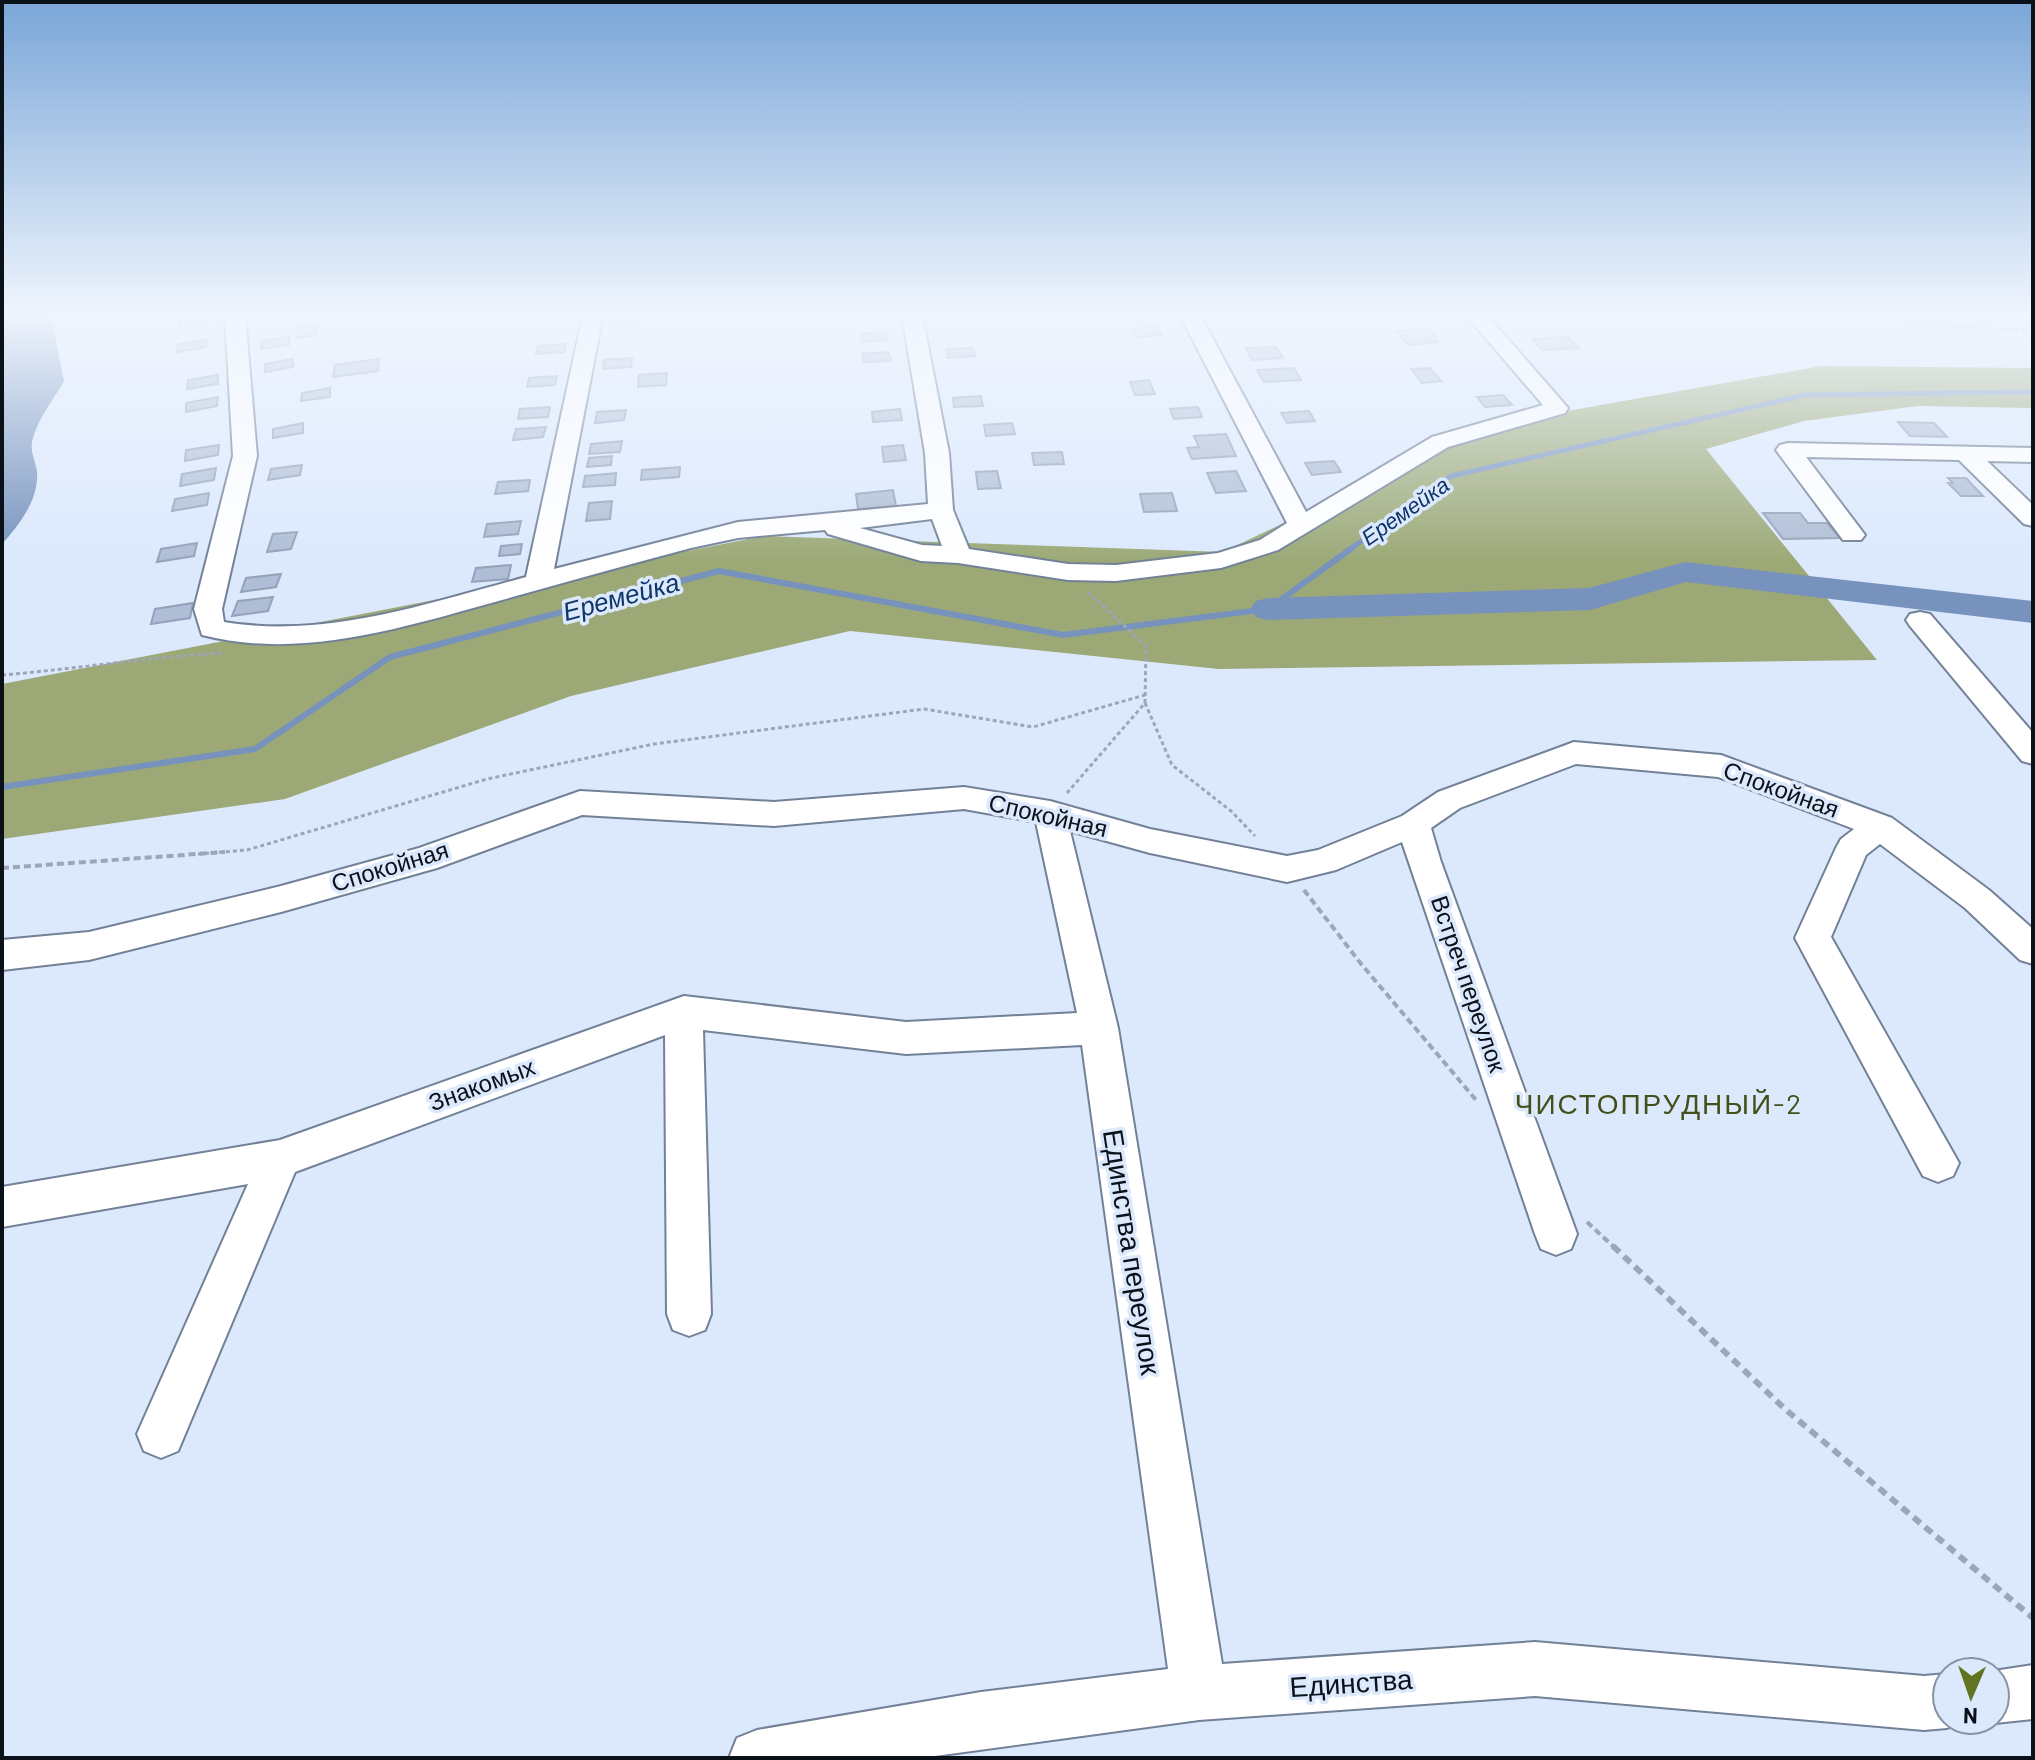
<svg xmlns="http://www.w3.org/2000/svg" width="2035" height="1760" font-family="Barlow,sans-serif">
	<rect width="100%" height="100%" fill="#dce9fd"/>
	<path fill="#9ca977" d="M1821 366 2033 368V408L1918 406 1804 421 1706 449 1877 660 1219 669 850 631 571 696 285 799 2 839V684L764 536 1223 552 1441 448 1556 413Z"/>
	<path fill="#7692bd" d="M2 315H51L64 381C53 401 37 419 32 442 30 452 36 462 37 472 39 500 19 525 2 544Z"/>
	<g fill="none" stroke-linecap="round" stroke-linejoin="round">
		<path stroke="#7692bd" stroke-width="5" d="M1349 550 1451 476 1805 395 2033 392"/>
		<path stroke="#7692bd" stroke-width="6" d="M2 787 255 749 390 657 719 571 1063 635 1268 609 1352 548"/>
		<path fill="#7692bd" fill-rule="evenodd" d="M1685 562 2033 601V623L1686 582 1590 610 1268 620 1256 617 1250 609 1256 601 1268 598 1589 588Z"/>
	</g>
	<g fill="#afbed6" stroke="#93a2b9" stroke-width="2">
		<path d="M208 315V322L179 327 180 319Z"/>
		<path d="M639 315 638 322 611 324 613 316Z"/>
		<path d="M318 325 317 335 297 338 299 327Z"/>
		<path d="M1157 327 1161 335 1135 337 1132 329Z"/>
		<path d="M1427 328 1439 342 1408 345 1397 331Z"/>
		<path d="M886 332 888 340 862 342 860 334Z"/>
		<path d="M289 337V345L261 349V341Z"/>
		<path d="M1568 337 1579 348 1542 350 1532 339Z"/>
		<path d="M207 339 206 347 177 352 178 344Z"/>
		<path d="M566 344 564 352 536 354 538 346Z"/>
		<path d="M1276 347 1283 358 1252 360 1246 348Z"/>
		<path d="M973 348 975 356 948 358 946 349Z"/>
		<path d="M889 352 891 361 864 362 862 354Z"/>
		<path d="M632 358 631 367 603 369 604 360Z"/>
		<path d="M293 359V367L265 372V364Z"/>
		<path d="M379 359 378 371 333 377 335 365Z"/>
		<path d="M1294 368 1301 380 1264 382 1257 370Z"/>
		<path d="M1430 368 1441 381 1422 383 1411 369Z"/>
		<path d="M667 373 666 385 638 387 639 375Z"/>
		<path d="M218 375V384L187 389 188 380Z"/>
		<path d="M557 376 555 385 527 387 529 378Z"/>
		<path d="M1149 380 1155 394 1135 395 1130 382Z"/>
		<path d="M330 388V397L301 401 302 393Z"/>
		<path d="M1503 395 1512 405 1485 407 1477 397Z"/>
		<path d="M981 396 983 406 954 407 953 398Z"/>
		<path d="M218 397 217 406 186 412V403Z"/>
		<path d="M550 407 548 417 518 419 520 409Z"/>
		<path d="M1198 407 1202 417 1174 419 1170 409Z"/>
		<path d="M900 409 902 420 873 422 872 412Z"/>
		<path d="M626 410 624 420 595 423 597 412Z"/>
		<path d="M1309 411 1315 421 1287 423 1281 413Z"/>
		<path d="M1898 422 1934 423 1947 437 1910 436Z"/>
		<path d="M303 423V433L273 438V429Z"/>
		<path d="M1012 423 1015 434 986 436 984 425Z"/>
		<path d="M546 427 543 437 513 440 516 429Z"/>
		<path d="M1226 434 1236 456 1192 459 1187 448 1199 447 1194 436Z"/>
		<path d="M622 441 620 452 589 454 591 444Z"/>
		<path d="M219 445 218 455 185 461 186 450Z"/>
		<path d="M903 445 906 460 884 462 882 447Z"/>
		<path d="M1062 452 1064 464 1034 465 1032 453Z"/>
		<path d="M612 456 611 465 587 467 589 458Z"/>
		<path d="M1334 461 1341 472 1312 475 1305 463Z"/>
		<path d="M302 465 300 475 268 480 271 469Z"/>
		<path d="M680 467 679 477 641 480 642 470Z"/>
		<path d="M216 468 214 480 180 486 182 474Z"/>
		<path d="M997 471 1001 488 978 489 976 472Z"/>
		<path d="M1236 471 1246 491 1216 493 1207 473Z"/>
		<path d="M616 473 615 485 583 487 585 476Z"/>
		<path d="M1948 478H1966L1983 496H1961L1948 483H1953Z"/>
		<path d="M530 480 528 491 495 494 498 482Z"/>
		<path d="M893 490 896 506 858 509 856 494Z"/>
		<path d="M209 493 207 505 172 511 175 499Z"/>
		<path d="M1172 493 1177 511 1144 512 1140 494Z"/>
		<path d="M612 501 610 519 586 521 589 503Z"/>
		<path d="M1763 513H1800L1808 523H1827L1840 538 1783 539Z"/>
		<path d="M521 521 518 534 484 537 487 524Z"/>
		<path d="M297 532 291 549 267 552 273 534Z"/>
		<path d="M197 543 194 556 157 562 161 549Z"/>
		<path d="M522 544 520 554 499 556 501 546Z"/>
		<path d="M511 565 508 579 472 582 476 568Z"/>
		<path d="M281 574 276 587 241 592 246 578Z"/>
		<path d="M273 597 268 611 232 616 238 601Z"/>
		<path d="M193 603 190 618 151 624 155 609Z"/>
	</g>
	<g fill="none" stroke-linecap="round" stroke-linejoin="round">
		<defs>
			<g id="minor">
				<path d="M225 315H245L257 456 222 609 224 622C326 639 429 603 526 577L583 315H603L554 569 738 522 928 504 925 453 902 315H922L949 453 953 510 969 549 1068 564 1116 565 1218 553 1260 540 1287 523 1180 315H1200L1306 512 1432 437 1543 405 1466 315H1487L1568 408 1565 413 1448 447 1278 550 1221 568 1116 581 1068 580 958 563 921 561 828 534 825 530 738 538 691 548C628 565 565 582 502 600 407 626 302 661 202 635L194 609 233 456ZM932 519 942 546 922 545 860 528Z"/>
				<path d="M1788 443 2033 448V462L1987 461 2033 505V526L2024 524 1959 460 1806 457 1865 535 1861 540H1843L1776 450 1780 445Z"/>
				<path d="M1920 612 1930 614 2033 733V764L2022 761 1910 626 1906 620 1910 614Z"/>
				<path d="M1574 742 1721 755 1892 818 1989 890 2033 929V964L2020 960 1965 908 1880 844 1866 855 1831 937 1959 1163 1953 1176 1938 1182 1923 1176 1795 938 1836 848 1841 839 1854 829 1718 777 1576 764 1460 808 1431 828 1441 862 1577 1234 1571 1249 1556 1255 1541 1249 1535 1234 1402 842 1336 870 1287 882 1150 853 1070 831 1118 1028 1222 1664 1535 1642 1924 1676 1947 1674V1720H1966L1947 1728 1924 1730 1535 1696 1199 1720 920 1758H729L737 1738 757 1730 981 1692 1168 1669 1082 1045 906 1054 703 1030 711 1314 705 1330 689 1336 673 1330 667 1314 665 1035 295 1172 178 1451 161 1458 144 1451 137 1434 248 1184 2 1227V1187L280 1140 684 996 906 1022 1077 1013 1036 822 964 809 774 826 582 815 437 868 281 912 89 960 2 970V940L89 932 281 886 419 848 580 791 774 802 964 787 1050 801 1150 829 1287 856 1318 850 1402 816 1438 792Z"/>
				<path d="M2033 1665V1719L1995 1723 1987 1720H1995V1672H1987Z"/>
			</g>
		</defs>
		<use href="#minor" stroke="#728197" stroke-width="4"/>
		<g stroke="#9ca6b7" stroke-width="3" stroke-dasharray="4 3" stroke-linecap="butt">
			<path d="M1869 315 1934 325 2033 331"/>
			<path d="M2 675C76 669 149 657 223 653"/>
			<path d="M1145 703 1172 765 1231 811 1255 836"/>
			<path d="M1067 793 1145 703 1146 646 1088 592"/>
			<path d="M198 854 247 850 487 779 654 744 924 709 1033 727 1145 695"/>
		</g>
		<g stroke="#9ca6b7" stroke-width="4" stroke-dasharray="7 4" stroke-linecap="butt">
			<path d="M2 868 225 852"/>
			<path d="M1304 890 1362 965 1476 1100"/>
			<path d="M1587 1222 1615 1248"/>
		</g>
		<path stroke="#9ca6b7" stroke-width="6" stroke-dasharray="9 6" stroke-linecap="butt" d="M1613 1246 1785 1409 2033 1618"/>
		<use href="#minor" fill="#fff" fill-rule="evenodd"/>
	</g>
	<linearGradient id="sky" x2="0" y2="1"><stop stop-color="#7aa6d7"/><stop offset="0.56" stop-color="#eff5fe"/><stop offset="1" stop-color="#eff5fe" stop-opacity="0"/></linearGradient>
	<rect width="2035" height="561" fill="url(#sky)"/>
	<g text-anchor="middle" stroke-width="7" stroke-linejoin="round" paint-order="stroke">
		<g font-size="22" font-style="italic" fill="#0f3569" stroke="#dce9fd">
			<text transform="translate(1405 511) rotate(-35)" y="8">Еремейка</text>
		</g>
		<g font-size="24" fill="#0b1119" stroke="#dce9fd">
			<text transform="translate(1781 790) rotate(20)" y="8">Спокойная</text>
			<text transform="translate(1048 816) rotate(13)" y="8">Спокойная</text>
			<text transform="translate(390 867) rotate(-17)" y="8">Спокойная</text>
			<text transform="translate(1468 984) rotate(71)" y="8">Встреч переулок</text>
			<text transform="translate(482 1085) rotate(-20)" y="8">Знакомых</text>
		</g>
		<g font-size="26" font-style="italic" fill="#0f3569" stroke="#dce9fd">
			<text transform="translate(621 597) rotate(-15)" y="9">Еремейка</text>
		</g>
		<g font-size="28" letter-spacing="2" fill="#445019" stroke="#dce9fd">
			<text x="1659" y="1114">ЧИСТОПРУДНЫЙ-2</text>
		</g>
		<g font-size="28" fill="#0b1119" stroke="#dce9fd">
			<text transform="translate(1132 1252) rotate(81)" y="10">Единства переулок</text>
			<text transform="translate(1351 1683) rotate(-4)" y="10">Единства</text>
		</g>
	</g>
	<rect width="2035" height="1760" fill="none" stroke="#0b1119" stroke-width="8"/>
	<g transform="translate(1971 1696) rotate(182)"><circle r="38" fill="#dce9fd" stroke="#8893a2" stroke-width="2"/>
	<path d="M0-6L14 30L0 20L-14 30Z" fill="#627321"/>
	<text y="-12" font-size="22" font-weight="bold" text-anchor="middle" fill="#0b1119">N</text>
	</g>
</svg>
